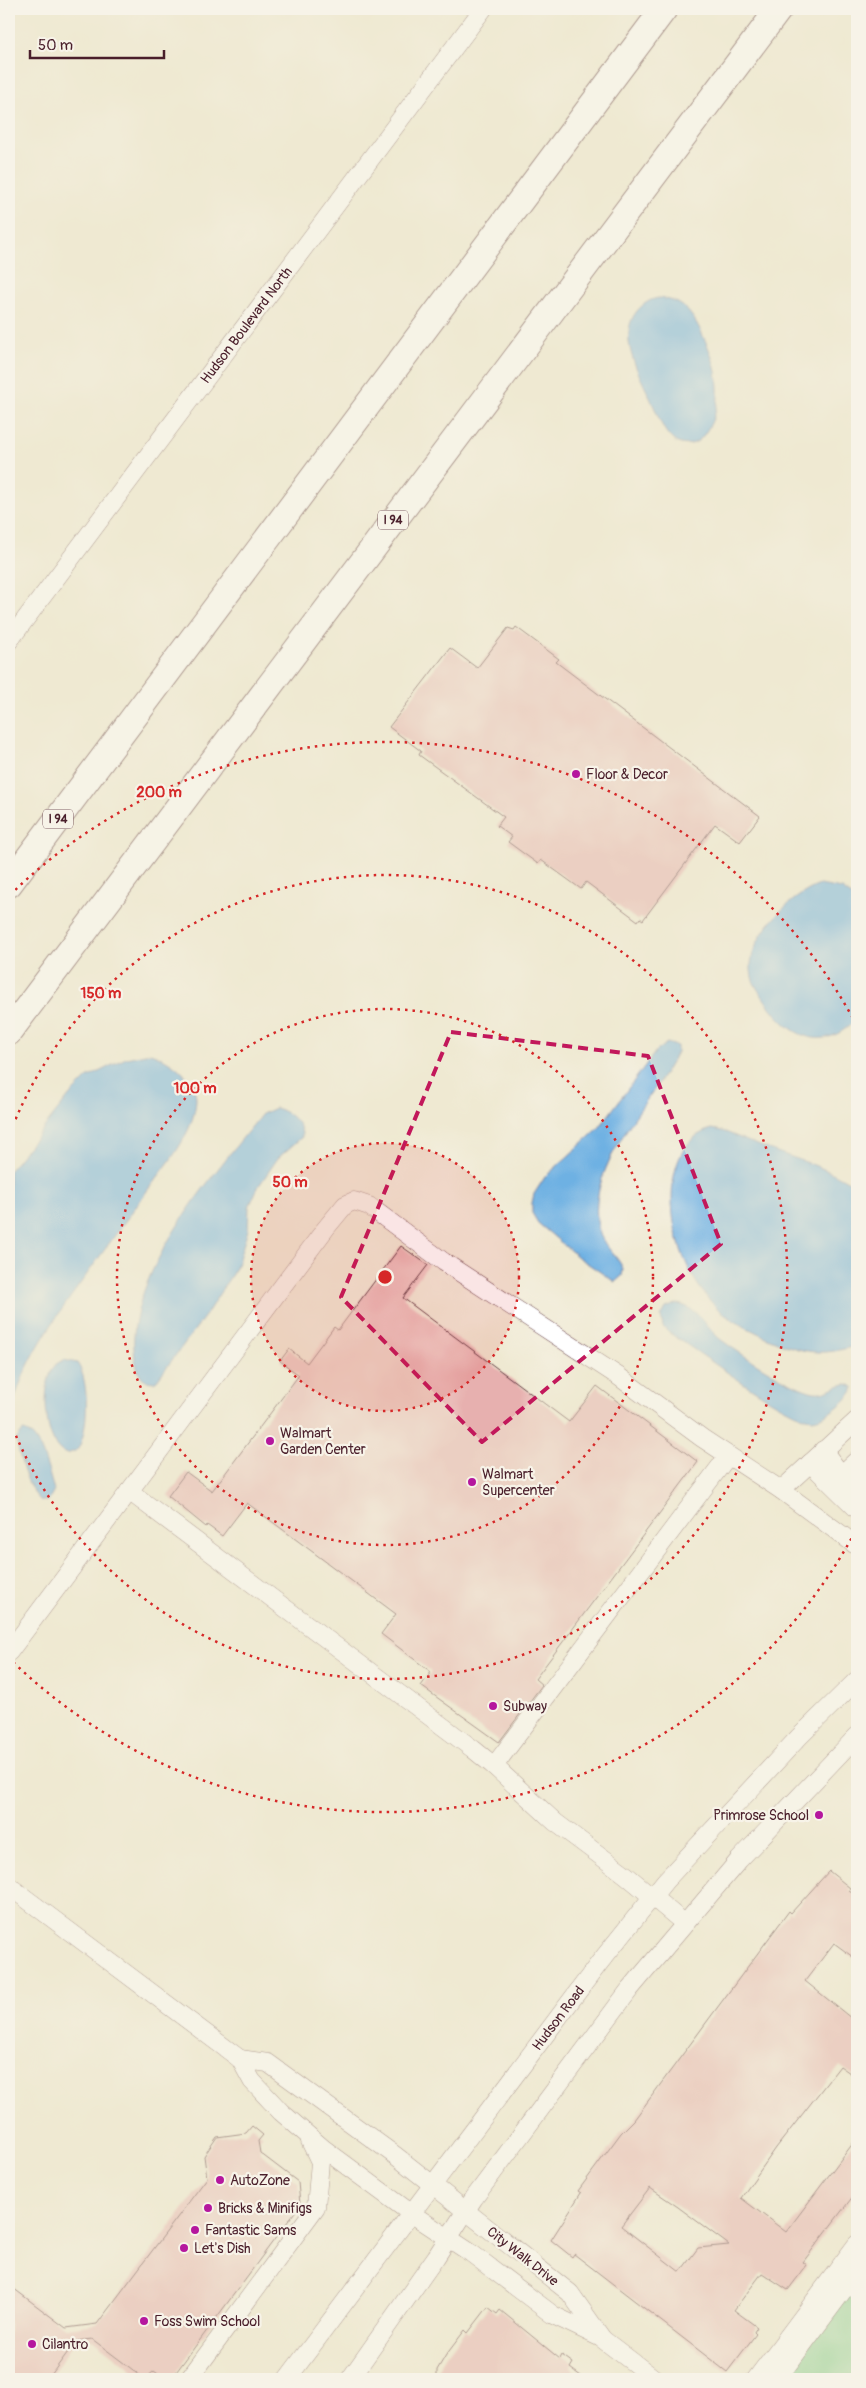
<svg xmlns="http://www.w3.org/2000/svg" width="866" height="2388" font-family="Pangolin,sans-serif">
	<rect width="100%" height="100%" fill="#f7f3e8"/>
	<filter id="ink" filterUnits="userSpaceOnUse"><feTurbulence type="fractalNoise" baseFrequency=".02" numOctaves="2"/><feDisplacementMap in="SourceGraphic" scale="10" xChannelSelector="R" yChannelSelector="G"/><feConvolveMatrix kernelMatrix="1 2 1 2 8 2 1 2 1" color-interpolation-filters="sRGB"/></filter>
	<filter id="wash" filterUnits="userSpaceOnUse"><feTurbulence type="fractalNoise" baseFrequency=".0096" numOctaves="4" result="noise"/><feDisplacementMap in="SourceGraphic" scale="20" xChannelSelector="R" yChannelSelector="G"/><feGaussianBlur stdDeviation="1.12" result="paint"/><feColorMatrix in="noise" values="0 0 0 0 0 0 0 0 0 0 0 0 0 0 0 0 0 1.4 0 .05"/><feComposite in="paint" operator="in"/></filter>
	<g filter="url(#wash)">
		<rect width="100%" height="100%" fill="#efe9d2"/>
		<path fill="#80cd8c" stroke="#65765c" d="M857 2272V2379H787Z"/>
		<g fill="#6eb1e3" stroke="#5c6887">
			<path d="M659 298C666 299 672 300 678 303 689 309 698 324 703 336 719 368 727 405 703 436 696 445 683 448 673 440 662 431 657 412 651 400 640 375 616 337 637 311 643 304 650 299 659 298Z"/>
			<path d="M820 885 842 889 857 900V1018C825 1054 791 1038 767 1003 762 995 754 986 752 977 743 941 790 895 820 885Z"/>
			<path d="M667 1043 677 1046V1052C651 1104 580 1170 600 1234 605 1248 618 1256 623 1269L622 1276 615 1282 578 1257 538 1223 532 1213V1203L534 1194 545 1177 599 1128 656 1051Z"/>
			<path d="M150 1053C168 1058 196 1078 196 1099 195 1134 164 1168 144 1195 123 1225 101 1254 80 1284 49 1327 19 1369 9 1422V1171L70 1095 87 1078 126 1058Z"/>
			<path d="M275 1108C288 1111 303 1123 302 1137L278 1158 258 1187 249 1207 248 1230 236 1268 205 1316 157 1380 154 1382C140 1382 137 1370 135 1358 122 1278 215 1173 262 1114Z"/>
			<path d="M712 1129C728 1131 740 1139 755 1144 793 1159 822 1164 857 1187V1345C823 1357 803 1353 770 1339 750 1329 727 1320 712 1303 695 1285 683 1260 677 1236 667 1202 669 1139 712 1129Z"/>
			<path d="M676 1304C696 1305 706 1327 720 1339 739 1353 792 1388 814 1392 827 1394 836 1384 848 1384L853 1387V1391C845 1403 827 1417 813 1419 790 1420 692 1347 668 1332L663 1327 661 1317 666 1308Z"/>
			<path d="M64 1360 77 1363C90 1379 89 1434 77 1450L67 1454C43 1448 41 1383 54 1367 56 1363 60 1362 64 1360Z"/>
			<path d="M23 1431C41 1433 49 1475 54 1490L48 1501H41C26 1487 21 1460 16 1440Z"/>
		</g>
		<g id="blocks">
			<g fill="#e7b0af" fill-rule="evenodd">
				<path d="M516 627 559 659 556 662 760 816 740 842 715 824 643 920 640 918 638 921 586 882 581 889 541 860 538 864 508 842 512 837 497 826 504 817 419 755 421 751 389 727 450 648 477 668 508 628 514 630Z"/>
				<path d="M401 1246 428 1265 403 1298 569 1422 597 1386 698 1462 535 1679 542 1685 499 1742 421 1686 431 1672 381 1634 396 1614 247 1503 222 1536 207 1525 206 1527 168 1496 186 1472 212 1491 299 1375 280 1361 289 1349 307 1363 334 1327 338 1330Z"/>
				<path d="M829 1871 850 1888 849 1890 857 1896V1960L834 1943 805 1981 857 2023V2078L840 2066 776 2148 741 2198 786 2232 857 2138V2191L803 2262 807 2265 788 2290 762 2273 734 2310 757 2327 754 2332 756 2334 727 2372 574 2254 572 2257 551 2240 581 2193 578 2191 621 2133 634 2120 789 1911 791 1913ZM650 2188 678 2207 729 2245 698 2248 680 2272 621 2226Z"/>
				<path d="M252 2126 263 2135 258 2141 260 2153 298 2182 300 2205 171 2379H165L154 2371 145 2379 92 2339 76 2341 48 2379H9V2285L66 2328 97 2324 207 2178 204 2156 217 2137 246 2133Z"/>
				<path d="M488 2307 497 2314 500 2310 560 2359 562 2355 573 2363 570 2368 585 2379H437V2370L446 2355 465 2330 468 2333Z"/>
			</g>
		</g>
	</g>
	<g filter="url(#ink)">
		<use href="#blocks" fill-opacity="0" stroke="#633d44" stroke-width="1"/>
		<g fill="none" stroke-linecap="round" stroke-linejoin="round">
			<defs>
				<g id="minor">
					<path d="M9 641 483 9"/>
					<path d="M823 1450 851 1488 857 1494"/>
					<path d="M810 1463 857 1509"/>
					<path d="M841 1475 857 1460"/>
					<path d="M781 1490 857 1420"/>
					<path d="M129 1491 473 1749 494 1766 555 1822 626 1875 684 1923"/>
					<path d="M9 1652 326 1228 345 1205 354 1201 369 1206 444 1262 618 1376 702 1438 781 1490 857 1546"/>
					<path d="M494 1766 728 1456"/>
					<path d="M9 1886 240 2059 252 2081 281 2112 324 2149 412 2214 471 2253 553 2315 601 2338 655 2379"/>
					<path d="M240 2059 268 2063 396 2156 570 2293 601 2337"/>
					<path d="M189 2379 316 2207 320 2162 310 2141"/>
					<path d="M287 2379 600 1962 665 1881 799 1737 857 1680"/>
					<path d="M350 2379 436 2257 474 2198 630 1989 739 1860 857 1736"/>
					<path d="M756 2379 857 2244"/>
					<path d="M777 2379 857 2272"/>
				</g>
				<g id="highway">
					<path d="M9 884 664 9"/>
					<path d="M9 1032 779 9"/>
				</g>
			</defs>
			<use href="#minor" stroke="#633d44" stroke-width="19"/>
			<use href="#highway" stroke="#633d44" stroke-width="28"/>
			<use href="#minor" stroke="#fff" stroke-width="18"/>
			<use href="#highway" stroke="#fff" stroke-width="26"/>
		</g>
	</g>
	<path d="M0 0H866V2388H0ZM451 1032 648 1056 721 1244 482 1442 341 1297Z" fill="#efe9d2" fill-opacity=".55" fill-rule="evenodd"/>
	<path fill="none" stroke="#c2185b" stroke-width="4" stroke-dasharray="10 6" stroke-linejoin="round" d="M451 1032 648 1056 721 1244 482 1442 341 1297Z"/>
	<circle cx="385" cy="1277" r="134" fill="#d62828" fill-opacity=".12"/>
	<g fill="none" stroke="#d62828" stroke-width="2.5" stroke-dasharray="2.5 5">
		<circle cx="385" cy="1277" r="134"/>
		<circle cx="385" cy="1277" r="268"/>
		<path d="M10 1133A402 402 0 1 1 10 1421"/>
		<path d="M855 1532A535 535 0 0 1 10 1659M10 895A535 535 0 0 1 855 1022"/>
	</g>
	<g fill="#b5179e" stroke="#f7f3e8" stroke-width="2">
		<circle cx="576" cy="774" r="5"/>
		<circle cx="270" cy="1441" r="5"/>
		<circle cx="472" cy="1482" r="5"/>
		<circle cx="493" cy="1706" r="5"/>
		<circle cx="819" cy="1815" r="5"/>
		<circle cx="220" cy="2180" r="5"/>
		<circle cx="208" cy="2208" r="5"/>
		<circle cx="195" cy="2230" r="5"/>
		<circle cx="184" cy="2248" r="5"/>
		<circle cx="144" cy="2321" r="5"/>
		<circle cx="32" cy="2344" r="5"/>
	</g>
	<g text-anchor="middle" stroke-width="4.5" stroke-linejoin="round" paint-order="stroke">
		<g fill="#f7f3e8" stroke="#7e5f64" stroke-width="1">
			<rect x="378" y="510.5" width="30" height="19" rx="4"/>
			<rect x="43" y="809.5" width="30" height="19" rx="4"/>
		</g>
		<g font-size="12" font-weight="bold" fill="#4a1f2b">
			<text x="393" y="524">I 94</text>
			<text x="58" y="823">I 94</text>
		</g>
		<g font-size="14" fill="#4a1f2b" stroke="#f7f3e8">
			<text transform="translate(246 325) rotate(-53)" y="5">Hudson Boulevard North</text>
			<text transform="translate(558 2018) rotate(-53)" y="5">Hudson Road</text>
			<text transform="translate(523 2256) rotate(38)" y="5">City Walk Drive</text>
		</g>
		<g font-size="14" fill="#4a1f2b" stroke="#f7f3e8" text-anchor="start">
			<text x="586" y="779">Floor &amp; Decor</text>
			<text x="280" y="1438">Walmart<tspan x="280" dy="16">Garden Center</tspan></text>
			<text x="482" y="1479">Walmart<tspan x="482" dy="16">Supercenter</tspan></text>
			<text x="503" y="1711">Subway</text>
			<text x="809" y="1820" text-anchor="end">Primrose School</text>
			<text x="230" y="2185">AutoZone</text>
			<text x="218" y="2213">Bricks &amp; Minifigs</text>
			<text x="205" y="2235">Fantastic Sams</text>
			<text x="194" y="2253">Let's Dish</text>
			<text x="154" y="2326">Foss Swim School</text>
			<text x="42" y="2349">Cilantro</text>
		</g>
	</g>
	<circle cx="385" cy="1277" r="8" fill="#d62828" stroke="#f7f3e8" stroke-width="2.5"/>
	<g font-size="15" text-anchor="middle" font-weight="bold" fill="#d62828" stroke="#f7f3e8" stroke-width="4.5" stroke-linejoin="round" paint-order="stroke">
		<text x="159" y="797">200 m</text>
		<text x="101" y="998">150 m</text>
		<text x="195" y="1093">100 m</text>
		<text x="290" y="1187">50 m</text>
	</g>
	<rect width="866" height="2388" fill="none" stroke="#f7f3e8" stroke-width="30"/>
	<path d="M30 50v8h134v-8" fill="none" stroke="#4a1f2b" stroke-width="2.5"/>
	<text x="38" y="50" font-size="15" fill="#4a1f2b" stroke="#f7f3e8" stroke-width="4" paint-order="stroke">50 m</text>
</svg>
